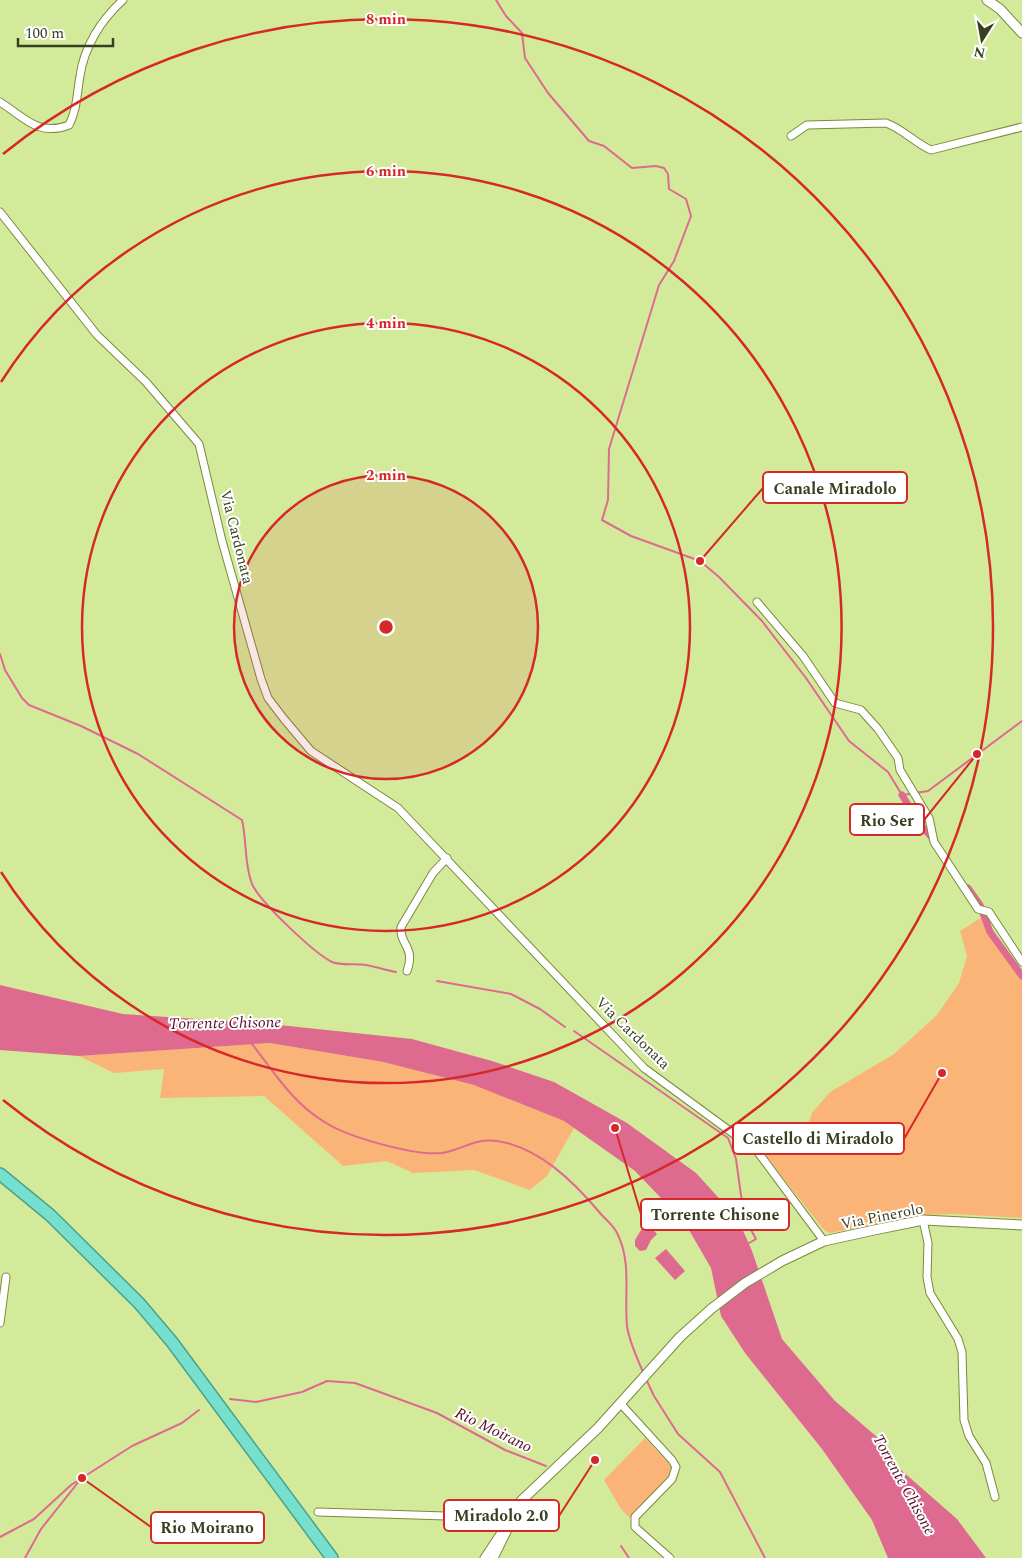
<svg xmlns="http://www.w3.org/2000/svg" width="1022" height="1558" font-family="Spectral,serif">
	<rect width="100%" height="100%" fill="#d4ea9b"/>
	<g fill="#fbb477">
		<path d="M982 917 1022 974V1218L952 1214 921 1215 830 1233 824 1230 764 1154 803 1142 812 1113 830 1092 894 1054 937 1015 959 983 967 956 960 931Z"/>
		<path d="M270 1043 383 1062 475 1085 564 1121 574 1128 547 1176 530 1190 474 1170 413 1173 387 1161 343 1166 264 1096 160 1098 164 1069 114 1073 79 1056Z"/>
		<path d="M645 1438 672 1467V1472L630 1518 621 1509 604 1480Z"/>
	</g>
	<g fill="#de6a90">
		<path d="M0 985 123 1014 270 1024 412 1039 492 1061 554 1082 627 1123 696 1173 738 1219 752 1251 782 1339 835 1401 877 1437 901 1470 957 1519 986 1558H888L872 1520 822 1449 745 1353 721 1316 711 1268 685 1223 635 1171 564 1121 474 1085 383 1062 270 1043 79 1056 0 1050Z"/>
		<path d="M646 1222 657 1234 651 1240 646 1250 640 1251 635 1246V1240Z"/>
		<path d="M666 1249 685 1271 675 1280 655 1258Z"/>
	</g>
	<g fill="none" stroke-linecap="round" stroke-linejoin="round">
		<g stroke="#de6a90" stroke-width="2">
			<path d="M496 0 506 16 522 33 525 58 548 93 589 141 604 146 632 168 656 166 664 168 668 174 669 189 686 199 691 216 674 261 659 285 609 449 608 500 602 520 631 536 700 561 719 577 762 621 806 678 849 741 888 772 902 795 910 794"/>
			<path d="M0 654 5 670 22 698 29 705 81 726 138 754 242 820C247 841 244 864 252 884 260 902 314 953 332 962 341 966 356 963 366 965 376 967 386 970 396 972"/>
			<path d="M915 793 928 791 1022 721"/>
			<path d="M437 981 511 994 540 1009 565 1027"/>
			<path d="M574 1031 728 1138 736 1159 744 1217 756 1239 749 1243"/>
			<path d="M252 1044C274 1072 292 1102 323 1121 346 1137 415 1156 442 1153 461 1150 475 1138 497 1141 539 1147 574 1182 600 1213 605 1219 614 1226 617 1233 632 1262 624 1295 627 1326 629 1341 637 1358 643 1372"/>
			<path d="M646 1379 654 1396 678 1434 720 1472 765 1558"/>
			<path d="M230 1399 256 1402 302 1392 327 1381 355 1383 437 1413 505 1450 546 1466"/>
			<path d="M0 1537 34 1519 71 1485 132 1446 182 1423 199 1410"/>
			<path d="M621 1546 629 1558"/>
			<path d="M25 1558 41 1529 80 1480"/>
		</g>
		<g stroke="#de6a90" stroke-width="7">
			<path d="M902 795 919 823 934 840"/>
			<path d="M968 888 980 905 990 932 1022 976"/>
		</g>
		<defs>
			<g id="minor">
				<path d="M0 102C24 117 38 137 69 125 77 110 77 93 80 76 84 47 101 20 123 0"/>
				<path d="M791 136 807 125 886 123C903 129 915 143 931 150L1022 127"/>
				<path d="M0 212 97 335 146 382 199 444 222 541 261 679 268 698 284 719 311 751 398 808 644 1068 757 1151 824 1241"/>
				<path d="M757 602 803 656 835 703 861 710 878 729 898 758 900 770 929 818 934 842 978 909 989 912 1022 962"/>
				<path d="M407 971C416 946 399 945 401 927L433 873 447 858"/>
				<path d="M923 1220 928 1243 927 1277 930 1293 958 1339 962 1352 964 1420 969 1436 986 1463 995 1497"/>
				<path d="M0 1323 6 1277"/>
				<path d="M620 1403 672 1460 676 1467 672 1479 635 1517V1527L670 1558"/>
				<path d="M318 1512 512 1518"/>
				<path d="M484 1558 506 1525"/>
			</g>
			<g id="tertiary">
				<path d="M987 0 1000 9 1022 33"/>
				<path d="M493 1558 521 1501 598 1428 680 1337 711 1309 745 1283 782 1261 824 1241 874 1230 923 1220 1022 1225"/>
			</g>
			<path id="trunk" d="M0 1174 50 1215 139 1303 172 1342 332 1558"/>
		</defs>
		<use href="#minor" stroke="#788b3e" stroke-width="9"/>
		<use href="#tertiary" stroke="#788b3e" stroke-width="11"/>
		<use href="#trunk" stroke="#4aa289" stroke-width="14"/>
		<use href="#minor" stroke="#fff" stroke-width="7"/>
		<use href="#tertiary" stroke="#fff" stroke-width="9"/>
		<use href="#trunk" stroke="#76dfce" stroke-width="11"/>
	</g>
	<circle cx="386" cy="627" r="152" fill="#d62828" fill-opacity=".12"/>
	<g fill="none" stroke="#d62828" stroke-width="2.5">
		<circle cx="386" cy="627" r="152"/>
		<circle cx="386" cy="627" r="304"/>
		<path d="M1 382A456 456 0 1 1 1 872"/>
		<path d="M3 154A608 608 0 1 1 3 1100"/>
	</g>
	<g text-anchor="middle" stroke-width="4" stroke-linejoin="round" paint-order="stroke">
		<g font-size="15" fill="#384020" stroke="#fff">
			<text transform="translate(237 537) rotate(76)" y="5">Via Cardonata</text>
			<text transform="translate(633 1033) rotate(44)" y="5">Via Cardonata</text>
			<text transform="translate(882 1216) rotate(-11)" y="5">Via Pinerolo</text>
		</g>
		<g font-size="16" font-style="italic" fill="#59102e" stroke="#fff">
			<text transform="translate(225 1022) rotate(-1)" y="6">Torrente Chisone</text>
			<text transform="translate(494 1429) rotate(26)" y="6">Rio Moirano</text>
			<text transform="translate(905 1484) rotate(61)" y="6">Torrente Chisone</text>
		</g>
	</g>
	<circle cx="386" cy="627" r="8" fill="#d62828" stroke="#fff" stroke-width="2.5"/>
	<g font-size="15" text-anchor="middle" font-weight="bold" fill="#d62828" stroke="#fff" stroke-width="4" stroke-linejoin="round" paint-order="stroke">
		<text x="386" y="24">8 min</text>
		<text x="386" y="176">6 min</text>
		<text x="386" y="328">4 min</text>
		<text x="386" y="480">2 min</text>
	</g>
	<path fill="none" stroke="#d62828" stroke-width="2" d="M700 561L763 488M977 754L924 820M942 1073L904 1139M615 1128L641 1214M595 1460L559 1516M82 1478L151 1527"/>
	<g fill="#d62828" stroke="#fff" stroke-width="2">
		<circle cx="700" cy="561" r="5"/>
		<circle cx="977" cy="754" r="5"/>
		<circle cx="942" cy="1073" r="5"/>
		<circle cx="615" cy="1128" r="5"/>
		<circle cx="595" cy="1460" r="5"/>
		<circle cx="82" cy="1478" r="5"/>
	</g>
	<g fill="#fff" stroke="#d62828" stroke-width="2">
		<rect x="763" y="472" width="144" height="31" rx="5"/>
		<rect x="850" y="804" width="74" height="31" rx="5"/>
		<rect x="733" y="1123" width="171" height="31" rx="5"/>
		<rect x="641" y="1199" width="148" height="31" rx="5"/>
		<rect x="444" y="1500" width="115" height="31" rx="5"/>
		<rect x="151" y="1512" width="113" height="31" rx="5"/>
	</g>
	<g font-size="16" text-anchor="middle" font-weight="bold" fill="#384020">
		<text x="835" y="494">Canale Miradolo</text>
		<text x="887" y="826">Rio Ser</text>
		<text x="818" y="1144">Castello di Miradolo</text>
		<text x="715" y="1220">Torrente Chisone</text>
		<text x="501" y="1521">Miradolo 2.0</text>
		<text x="207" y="1533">Rio Moirano</text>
	</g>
	<g transform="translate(982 40) rotate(191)" stroke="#ffffff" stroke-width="4" paint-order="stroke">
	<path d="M0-4L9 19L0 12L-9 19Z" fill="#384020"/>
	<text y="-8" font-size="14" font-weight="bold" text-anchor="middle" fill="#384020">N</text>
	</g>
	<path d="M18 38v8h95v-8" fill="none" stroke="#384020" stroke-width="2.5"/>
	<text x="25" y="38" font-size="15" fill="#384020" stroke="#ffffff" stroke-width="4" paint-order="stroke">100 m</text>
</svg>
